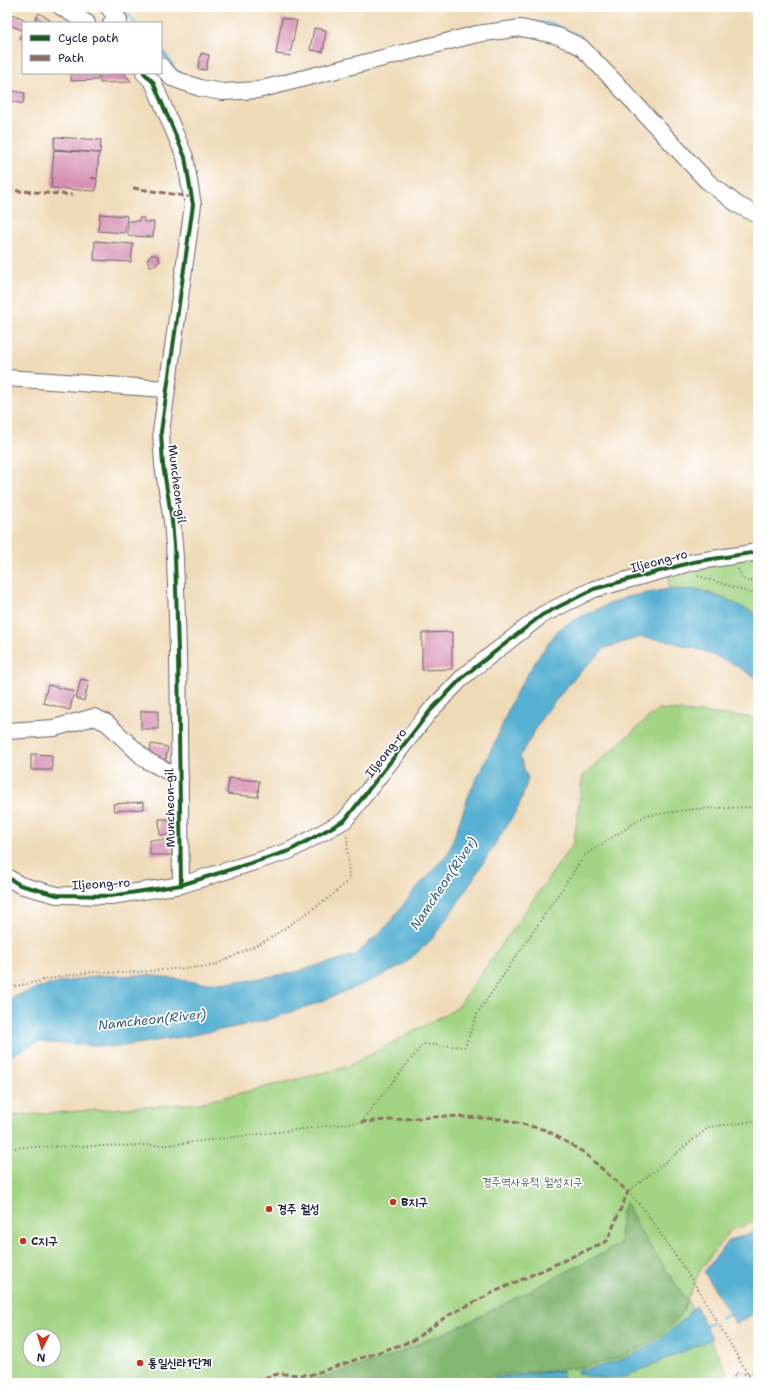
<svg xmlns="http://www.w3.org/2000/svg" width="765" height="1390" font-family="'Shantell Sans','Poor Story',sans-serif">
	<rect width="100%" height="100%" fill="#fff"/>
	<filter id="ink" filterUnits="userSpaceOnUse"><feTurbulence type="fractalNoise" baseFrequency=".025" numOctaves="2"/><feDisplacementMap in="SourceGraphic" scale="8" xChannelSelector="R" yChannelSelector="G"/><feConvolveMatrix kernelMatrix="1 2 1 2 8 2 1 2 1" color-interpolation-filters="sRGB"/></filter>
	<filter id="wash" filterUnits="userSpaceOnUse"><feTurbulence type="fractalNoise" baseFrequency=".012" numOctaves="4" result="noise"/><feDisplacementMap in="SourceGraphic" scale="16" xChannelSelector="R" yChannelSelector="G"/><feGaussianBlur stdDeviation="0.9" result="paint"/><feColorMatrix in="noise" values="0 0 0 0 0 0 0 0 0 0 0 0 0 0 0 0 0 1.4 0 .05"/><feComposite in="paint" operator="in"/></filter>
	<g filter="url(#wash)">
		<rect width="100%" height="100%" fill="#f0dbb9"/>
		<g fill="#a3d483" stroke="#627b5f" fill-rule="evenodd">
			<path d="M758 552V616L726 599 699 590 669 589V569Z"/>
			<path d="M658 709 749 717 758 720V1221L730 1230 701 1269 687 1300 709 1337 732 1383H7V1116L200 1103 347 1067 457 1008 574 842 583 776ZM30 1336H54V1360H30Z"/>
		</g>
		<path fill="#82b671" stroke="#526c56" d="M626 1202 641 1233 687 1300C685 1305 683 1312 680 1316 652 1352 604 1365 561 1370 531 1374 497 1370 468 1383H303L384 1359 467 1323 620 1244 621 1214Z"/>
		<g fill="#54b0d2" stroke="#3b6986">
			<path d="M669 589 699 590 726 599 758 615V679L732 663 703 651 669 641 640 637 605 648 574 678 543 716 520 757 528 779 518 808 457 904 431 940 402 966 375 979 312 1005 261 1022 188 1036 117 1047 38 1042 7 1057V999L44 986 96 976 150 975 202 983 239 982 295 972 355 955 388 925 413 892 448 854 470 792 496 740 514 696 539 656 559 629 582 616 626 597Z"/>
			<path d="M758 1230V1311L736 1324 704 1272 729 1241Z"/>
			<path d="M696 1306 712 1339 624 1377 599 1378 579 1374 578 1370C607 1367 642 1354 665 1335 672 1329 680 1323 686 1317 690 1312 690 1309 696 1306Z"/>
			<path d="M562 1371 565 1383H485L497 1377Z"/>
		</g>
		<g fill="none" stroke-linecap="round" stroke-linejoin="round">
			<g stroke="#54b0d2" stroke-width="3.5">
				<path d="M122 7 135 23"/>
				<path d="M533 23 552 24 579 36 584 41"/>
				<path d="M161 50 179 74"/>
				<path d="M721 1318 729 1314"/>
				<path d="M705 1326 711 1323"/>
				<path d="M587 1383 589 1376"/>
			</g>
		</g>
		<g id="blocks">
			<g fill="#d790b4">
				<path d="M7 12 26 20 25 23H23L22 30 7 24Z"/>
				<path d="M39 13 50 20 48 23H33Z"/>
				<path d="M282 18 297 21 290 56 276 54Z"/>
				<path d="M314 28 326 30 323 52 310 50Z"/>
				<path d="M23 31V40L19 38Z"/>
				<path d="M201 53 209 55 206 70 198 69Z"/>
				<path d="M71 73H98V80L71 81Z"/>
				<path d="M100 73H124L131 82 100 83Z"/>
				<path d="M9 90 25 93 23 104 7 100Z"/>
				<path d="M55 137 101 140 100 153 54 149Z"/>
				<path d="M54 150 99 153 97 178H91L97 179 96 191 51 188Z"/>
				<path d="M100 214 127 216 125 233 98 231Z"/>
				<path d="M139 218H144V222H154L153 237 128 236V221H139Z"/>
				<path d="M95 241 133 244 131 262 94 260Z"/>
				<path d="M151 255H157L160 261 155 266H150L147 260Z"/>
				<path d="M452 632V669L422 670V633Z"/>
				<path d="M81 679 89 681 84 701 76 698Z"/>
				<path d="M48 685 74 691 70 710 43 703Z"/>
				<rect x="141" y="711" width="17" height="18"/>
				<path d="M151 744 168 747 165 763 148 760Z"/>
				<path d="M31 754 52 755V770H31Z"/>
				<path d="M229 778 259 781 258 797 227 794Z"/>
				<path d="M143 802 144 809 114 811 113 804Z"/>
				<path d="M159 819H171V835H160Z"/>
				<path d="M150 840H171L172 855H150Z"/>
			</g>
		</g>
	</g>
	<g filter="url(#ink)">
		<use href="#blocks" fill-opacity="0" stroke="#6a6367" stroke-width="1"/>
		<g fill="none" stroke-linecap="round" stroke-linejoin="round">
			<defs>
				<g id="minor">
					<path d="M61 7 87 23"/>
					<path d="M108 7 119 20 111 23"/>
					<path d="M161 66 172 78 200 88 223 92 258 90 477 34 521 28 558 36 581 47 615 82 707 181 738 205 758 215"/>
					<path d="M144 73 153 82 185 157 193 205 161 432 163 465 172 521 175 557 178 651 181 885"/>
					<path d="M7 378 166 389"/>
					<path d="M7 731 54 728 94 717 107 723 146 760 180 778"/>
					<path d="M7 877 20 885 57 895 111 896 181 885 289 851 345 820 430 711 464 676 542 615 594 589 693 562 758 552"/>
				</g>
			</defs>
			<use href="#minor" stroke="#6a6367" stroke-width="18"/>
			<g stroke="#6a6367" stroke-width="2" stroke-dasharray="1 3" stroke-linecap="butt">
				<path d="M738 569 743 579 749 582 758 580"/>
				<path d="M698 576 758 595"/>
				<path d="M7 988 64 976 93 972 123 973 213 966 269 939 330 897 349 880 347 836"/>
				<path d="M7 1149 26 1147 168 1145 361 1122 423 1044 465 1047 477 1014 585 855 645 816 694 809 753 807 758 808"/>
				<path d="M729 1383 737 1373 748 1374 758 1369"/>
				<path d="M753 1383 698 1289 643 1208 628 1192 709 1127 758 1121"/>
			</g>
			<use href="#minor" stroke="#fff" stroke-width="16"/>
			<g stroke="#8d6e63" stroke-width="3" stroke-dasharray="6 3" stroke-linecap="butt">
				<path d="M133 188 191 197"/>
				<path d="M7 190 73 195"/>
				<path d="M7 316H8"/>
				<path d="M247 1383 278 1374 310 1375 412 1341 447 1316 494 1292 607 1241 628 1192 583 1152 546 1130 501 1119 448 1116 361 1122"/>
			</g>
			<defs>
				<g id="cycleway">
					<path d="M144 73 153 82 185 157 193 205 161 432 163 465 172 521 175 557 178 651 181 885"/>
					<path d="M7 877 20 885 57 895 111 896 181 885 289 851 345 820 430 711 464 676 542 615 594 589 693 562 758 552"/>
				</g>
			</defs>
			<use href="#cycleway" stroke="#fff" stroke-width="6"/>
			<use href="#cycleway" stroke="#1b5e20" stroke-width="4"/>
		</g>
	</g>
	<g fill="#c8321e" stroke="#fff" stroke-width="1.5">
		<circle cx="393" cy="1202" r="4"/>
		<circle cx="269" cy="1209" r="4"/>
		<circle cx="23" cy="1241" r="4"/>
		<circle cx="140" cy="1363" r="4"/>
	</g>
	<g text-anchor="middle" stroke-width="3.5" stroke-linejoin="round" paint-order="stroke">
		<g font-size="12" fill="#22223b" stroke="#fff">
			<text transform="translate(177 484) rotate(83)" y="4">Muncheon-gil</text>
			<text transform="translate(659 561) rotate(-15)" y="4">Iljeong-ro</text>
			<text transform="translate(386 753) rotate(-52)" y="4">Iljeong-ro</text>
			<text transform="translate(170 808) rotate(-91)" y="4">Muncheon-gil</text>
			<text transform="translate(101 884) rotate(-3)" y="4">Iljeong-ro</text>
		</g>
		<g font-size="12" fill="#4f6054" stroke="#fff">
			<text x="532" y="1186">경주역사유적 월성지구</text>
		</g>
		<g font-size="12" font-weight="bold" fill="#22223b" stroke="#fff" text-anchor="start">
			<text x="401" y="1206">B지구</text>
			<text x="277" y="1213">경주 월성</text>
			<text x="31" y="1245">C지구</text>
			<text x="148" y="1367">통일신라1단계</text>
		</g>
		<g font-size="13" font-style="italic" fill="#38627f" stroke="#fff">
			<text transform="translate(443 883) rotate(-56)" y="5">Namcheon(River)</text>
			<text transform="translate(152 1019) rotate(-6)" y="5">Namcheon(River)</text>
		</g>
	</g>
	<rect width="765" height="1390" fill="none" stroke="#fff" stroke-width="24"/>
	<rect x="22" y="22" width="140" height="52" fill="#ffffff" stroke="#a7a7b1"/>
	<rect x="30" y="35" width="20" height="6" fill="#1b5e20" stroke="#a7a7b1"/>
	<text x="58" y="42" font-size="12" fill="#22223b">Cycle path</text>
	<rect x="30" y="55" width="20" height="6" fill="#8d6e63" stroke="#a7a7b1"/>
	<text x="58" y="62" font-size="12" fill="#22223b">Path</text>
	<g transform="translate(42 1348) rotate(185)"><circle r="19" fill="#ffffff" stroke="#a7a7b1"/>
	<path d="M0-3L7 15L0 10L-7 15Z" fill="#c8321e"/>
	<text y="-6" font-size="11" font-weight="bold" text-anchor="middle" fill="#22223b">N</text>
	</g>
</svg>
